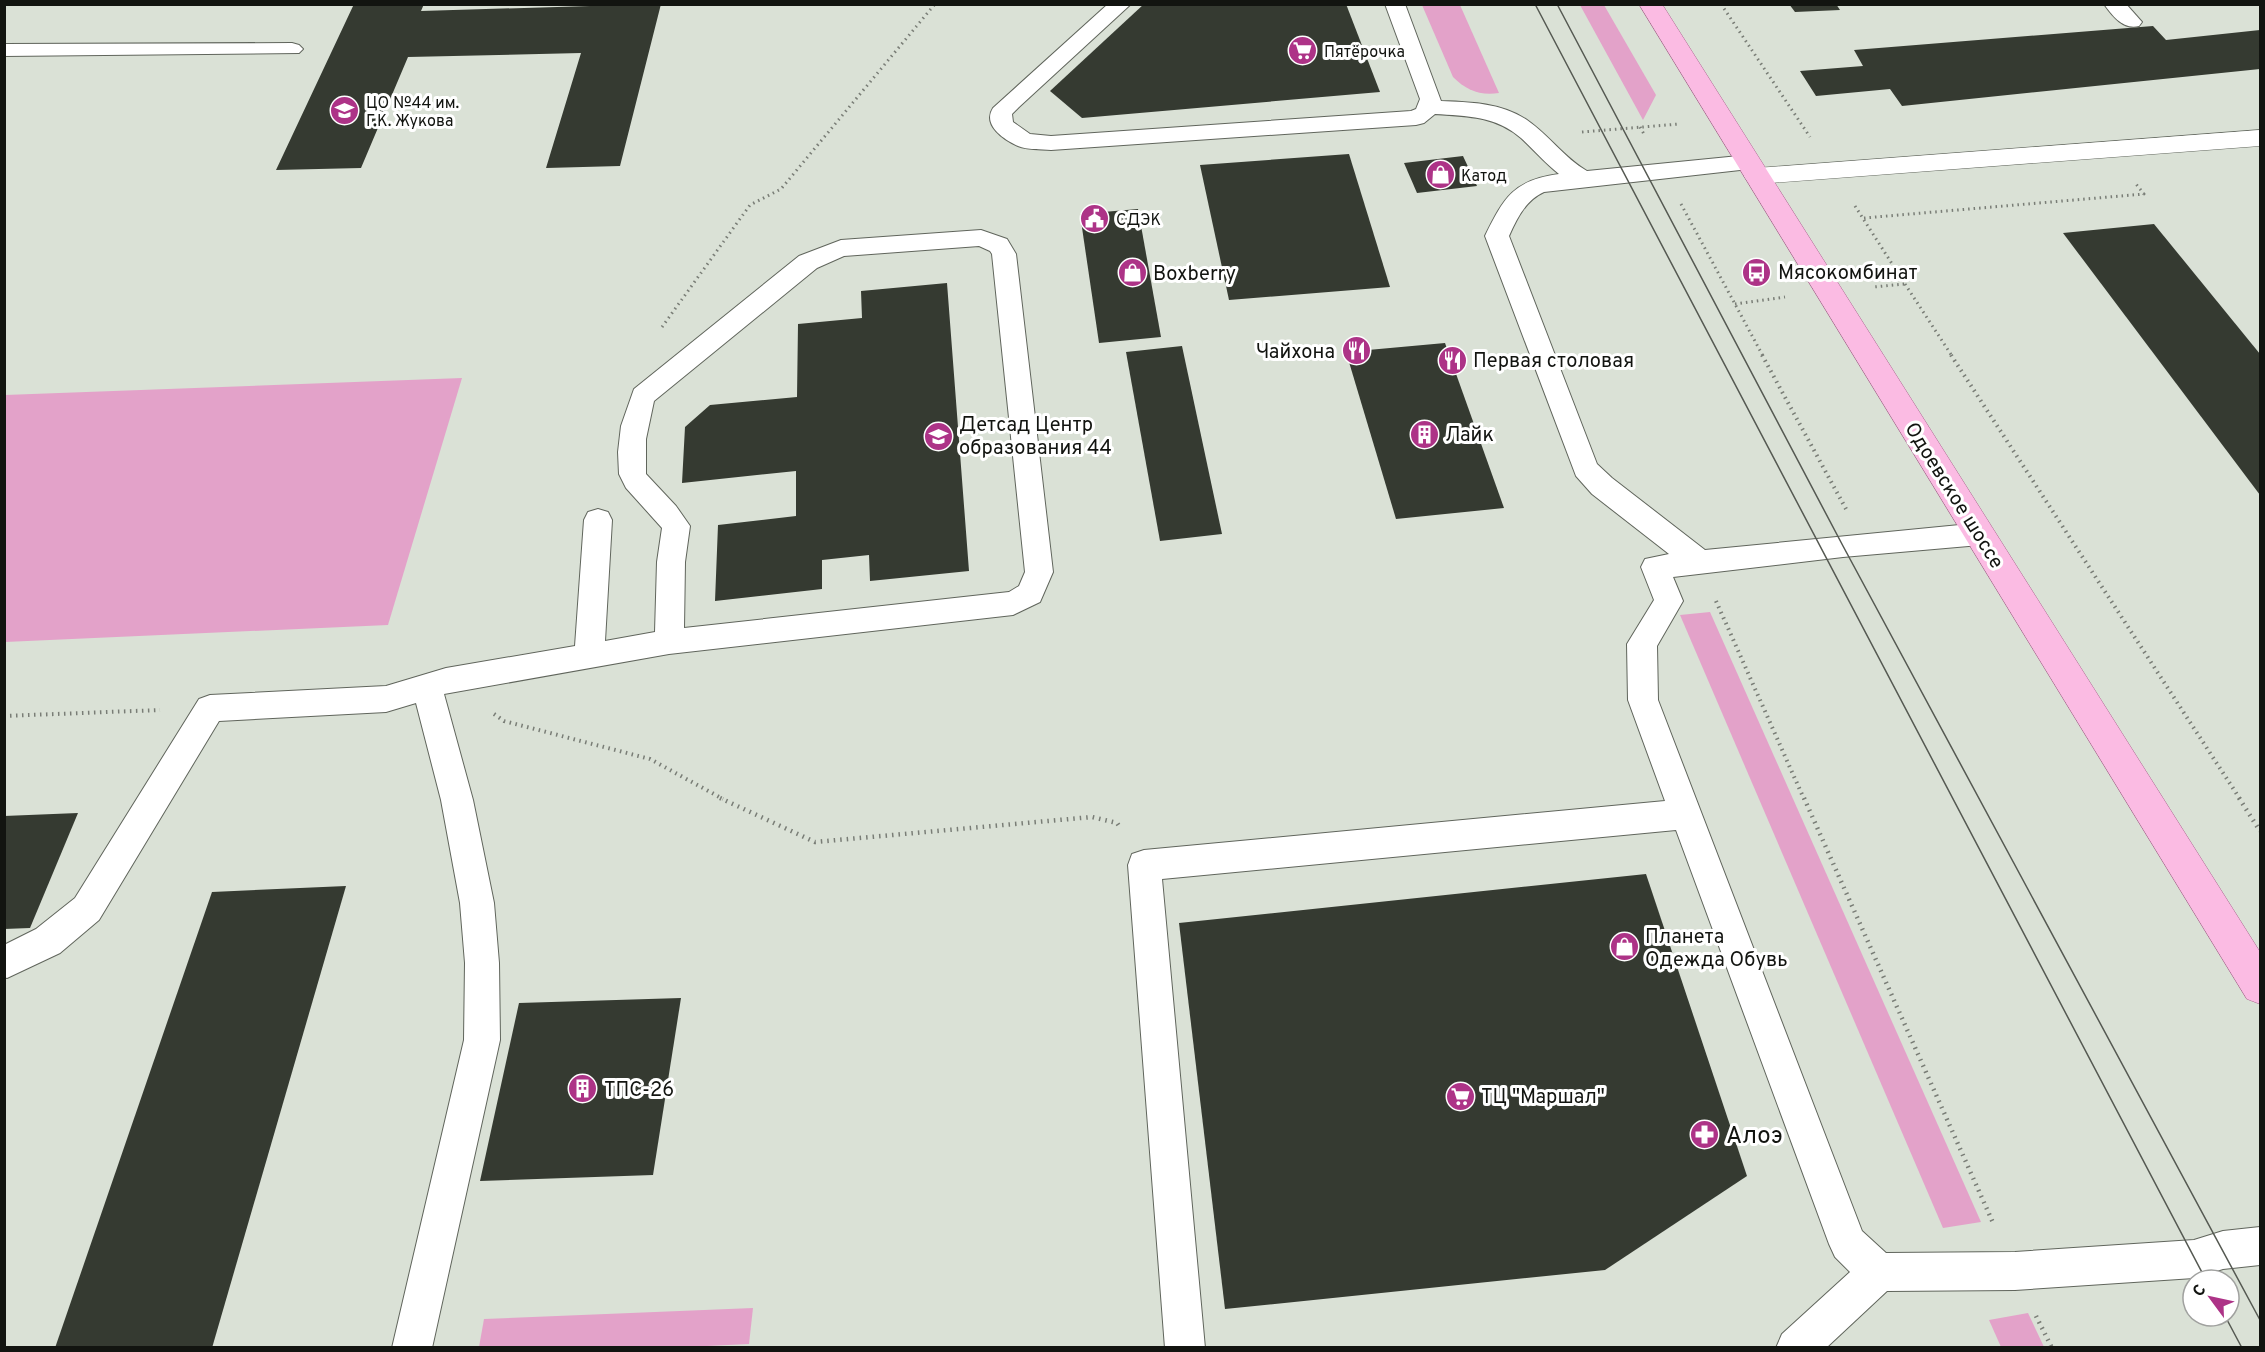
<svg xmlns="http://www.w3.org/2000/svg" width="2265" height="1352" font-family="Overpass,sans-serif">
	<rect width="100%" height="100%" fill="#dae1d6"/>
	<g fill="#e3a2c9">
		<path d="M1422 5H1460L1499 93C1480 96 1466 90 1453 77Z"/>
		<path d="M1580 5H1604L1656 95 1643 120Z"/>
		<path d="M462 378 388 625 5 642V395Z"/>
		<path d="M1710 612 1981 1222 1943 1228 1680 615Z"/>
		<path d="M753 1308 749 1344 665 1348 479 1347 484 1319Z"/>
		<path d="M2028 1313 2044 1347H2001L1989 1320Z"/>
	</g>
	<g fill="#353a31">
		<path d="M354 4H424L421 11 590 6V4H661L620 166 546 168 581 53 408 57 361 168 276 170Z"/>
		<path d="M1144 4H1346L1380 92 1082 118 1050 91Z"/>
		<path d="M1789 4H1836L1840 10 1795 12Z"/>
		<path d="M2153 26 2166 40 2260 30V69L1902 106 1890 89 1816 96 1800 71 1863 66 1854 50Z"/>
		<path d="M1349 154 1390 287 1229 300 1200 165Z"/>
		<path d="M1463 156 1477 186 1417 193 1404 163Z"/>
		<path d="M1138 209 1161 337 1099 343 1080 214Z"/>
		<path d="M2154 224 2260 354V495L2063 233Z"/>
		<path d="M947 283 969 571 870 581 869 555 822 560V589L715 601 718 525 796 516V471L682 483 685 427 710 405 797 397 798 324 862 318 861 291Z"/>
		<path d="M1445 343 1504 508 1396 519 1346 352Z"/>
		<path d="M1182 346 1222 534 1160 541 1126 352Z"/>
		<path d="M78 813 30 928 4 929V816Z"/>
		<path d="M1646 874 1747 1176 1605 1270 1225 1309 1179 923Z"/>
		<path d="M346 886 212 1348H55L212 892Z"/>
		<path d="M681 998 653 1175 480 1181 519 1003Z"/>
	</g>
	<g fill="none" stroke-linecap="round" stroke-linejoin="round">
		<defs>
			<g id="lane">
				<path d="M1108 4H1131L1019 107 1012 114 1013 122 1030 134 1051 136 1411 111 1416 109 1420 99 1385 4H1405L1441 101C1470 102 1502 103 1527 120 1549 135 1564 158 1587 171L1749 155 1757 157 1760 162 1757 167 1749 169 1544 192C1526 200 1517 218 1509 236L1597 464 1612 478 1705 550 1980 523 1990 526 1994 534 1990 542 1980 545 1843 557 1673 577 1683 601 1657 646 1658 700 1862 1231 1886 1253 2015 1252 2194 1240 2223 1231 2260 1227V1265L2223 1269 2194 1278 2015 1290 1887 1291 1826 1348H1776L1782 1334 1850 1272 1835 1257 1829 1244 1676 830 1162 879 1205 1348H1165L1128 865 1132 854 1144 850 1665 801 1628 700 1627 644 1654 600 1641 567 1645 559 1669 554 1592 494 1576 476 1485 236C1504 197 1514 180 1559 174 1545 163 1534 150 1521 138 1496 116 1467 116 1435 114L1424 123 1416 125 1051 150C1041 149 1027 150 1018 146 1004 140 982 125 993 108Z"/>
				<path d="M2104 4H2126L2142 22 2139 26C2124 30 2113 17 2104 4Z"/>
				<path d="M292 43 299 45 303 49 299 53 4 56V44Z"/>
				<path d="M981 230 1007 239 1016 254 1053 572 1040 602 1013 615 669 654 444 694 473 800 494 903 499 963 500 1040 432 1348H392L464 1040 465 963 460 903 441 800 416 703 386 712 219 721 99 920 60 953 7 978 4 977V945L36 929 75 898 199 699 210 695 386 686 446 668 575 646 584 520 588 512 598 509 608 512 612 520 605 641 655 632 657 562 662 528 626 488 619 474 618 452 621 426 634 389 799 256 841 240ZM979 246 990 251 992 254 1025 572 1019 586 1009 592 684 628 685 562 690 526 676 506 646 474V439L654 401 817 268 844 256Z"/>
			</g>
			<path id="street" d="M2260 130V146L1757 184 1748 182 1744 176 1748 170 1757 168Z"/>
			<path id="primary" d="M1639 4H1662L2260 952V1004L2247 999Z"/>
		</defs>
		<use href="#lane" stroke="#60655c" stroke-width="2"/>
		<use href="#street" stroke="#60655c" stroke-width="1"/>
		<use href="#primary" stroke="#a8638d" stroke-width="1"/>
		<g stroke="#797d76" stroke-width="3" stroke-dasharray="1.5 4" stroke-linecap="butt">
			<path d="M1721 4 1810 137"/>
			<path d="M1640 127 1645 136"/>
			<path d="M1582 132 1679 124"/>
			<path d="M1681 204 1763 356"/>
			<path d="M1855 206 1905 284 1873 287"/>
			<path d="M1864 218 2144 194 2136 184"/>
			<path d="M1905 284 1952 356"/>
			<path d="M1735 304 1785 297"/>
			<path d="M662 327 750 205 781 189 935 4"/>
		</g>
		<g stroke="#797d76" stroke-width="4" stroke-dasharray="1.5 4.5" stroke-linecap="butt">
			<path d="M1762 355 1846 509"/>
			<path d="M1951 355 2240 799"/>
			<path d="M1716 601 1804 799"/>
			<path d="M494 714 504 721 650 759 723 799"/>
			<path d="M4 716 160 710"/>
		</g>
		<g stroke="#797d76" stroke-width="4.5" stroke-dasharray="1.5 5" stroke-linecap="butt">
			<path d="M720 798 815 842 1092 817 1117 823 1121 829"/>
			<path d="M1804 798 1994 1225"/>
			<path d="M2239 798 2260 831"/>
			<path d="M2036 1316 2052 1348"/>
		</g>
		<use href="#lane" fill="#fff" fill-rule="evenodd"/>
		<use href="#street" fill="#fff" fill-rule="evenodd"/>
		<use href="#primary" fill="#fbbbe3" fill-rule="evenodd"/>
		<g stroke="#555952" stroke-width="1.5">
			<path d="M1535 4 2206 1280"/>
			<path d="M1557 4 1843 546 2260 1320"/>
			<path d="M2225 1316 2242 1348"/>
		</g>
	</g>
	<defs>
		<symbol id="supermarket-disc" viewBox="-11 -11 22 22"><circle r="9.5" fill="#ad3387" stroke="#fff"/><path d="M-6-5.5h2.5l.6 2H6L4.5 2H-2.5L-4.4-4H-6ZM-1.5 3.2a1.3 1.3 0 1 0 .1 0ZM3 3.2a1.3 1.3 0 1 0 .1 0Z" fill="#fff"/></symbol>
		<symbol id="school-disc" viewBox="-11 -11 22 22"><circle r="9.5" fill="#ad3387" stroke="#fff"/><path d="M0-5L7-2L0 1L-7-2ZM-4 1L0 2.5L4 1V4Q0 6-4 4Z" fill="#fff"/></symbol>
		<symbol id="shop-disc" viewBox="-11 -11 22 22"><circle r="9.5" fill="#ad3387" stroke="#fff"/><path d="M-5-2.5h2.3a2.7 3.5 0 0 1 5.4 0H5L5.5 6h-11ZM-1.5-2.5h3a1.5 2.3 0 0 0-3 0Z" fill="#fff"/></symbol>
		<symbol id="civic-disc" viewBox="-11 -11 22 22"><circle r="9.5" fill="#ad3387" stroke="#fff"/><path d="M-.6-6.5H3V-4.5H.6V-3L4-1V1h2V6H-6V1h2V-1L-.6-3ZM-1.2 2.5V6h2.4V2.5Z" fill="#fff"/></symbol>
		<symbol id="bus-disc" viewBox="-11 -11 22 22"><circle r="9.5" fill="#ad3387" stroke="#fff"/><path d="M-5-6H5V4H4V6H2V4H-2V6H-4V4H-5ZM-3.5-4V0h7V-4ZM-3.5 1.2v1.5H-2V1.2ZM2 1.2v1.5H3.5V1.2Z" fill="#fff"/></symbol>
		<symbol id="restaurant-disc" viewBox="-11 -11 22 22"><circle r="9.5" fill="#ad3387" stroke="#fff"/><path d="M-5-6h1v4h1v-4h1v4h1v-4h1v5L-1.5 .5V6h-2V.5L-5-1ZM5-6V6H3V1.5H1.5Q1.5-4 5-6Z" fill="#fff"/></symbol>
		<symbol id="building-disc" viewBox="-11 -11 22 22"><circle r="9.5" fill="#ad3387" stroke="#fff"/><path d="M-4-6H4V6H1V3H-1V6H-4ZM-2.5-4.3h1.7v1.8h-1.7ZM.8-4.3h1.7v1.8H.8ZM-2.5-1h1.7V.8h-1.7ZM.8-1h1.7V.8H.8Z" fill="#fff"/></symbol>
		<symbol id="pharmacy-disc" viewBox="-11 -11 22 22"><circle r="9.5" fill="#ad3387" stroke="#fff"/><path d="M-2-6h4v4h4v4h-4v4h-4v-4h-4v-4h4Z" fill="#fff"/></symbol>
	</defs>
	<g fill-rule="evenodd">
		<use href="#supermarket-disc" x="1286" y="34" width="33" height="33"/>
		<use href="#school-disc" x="328" y="94" width="33" height="33"/>
		<use href="#shop-disc" x="1424" y="158" width="33" height="33"/>
		<use href="#civic-disc" x="1078" y="202" width="33" height="33"/>
		<use href="#bus-disc" x="1740" y="256" width="33" height="33"/>
		<use href="#shop-disc" x="1116" y="256" width="33" height="33"/>
		<use href="#restaurant-disc" x="1340" y="334" width="33" height="33"/>
		<use href="#restaurant-disc" x="1436" y="344" width="33" height="33"/>
		<use href="#building-disc" x="1408" y="418" width="33" height="33"/>
		<use href="#school-disc" x="922" y="420" width="33" height="33"/>
		<use href="#shop-disc" x="1608" y="930" width="33" height="33"/>
		<use href="#building-disc" x="566" y="1072" width="33" height="33"/>
		<use href="#supermarket-disc" x="1444" y="1080" width="33" height="33"/>
		<use href="#pharmacy-disc" x="1688" y="1118" width="33" height="33"/>
	</g>
	<g text-anchor="middle" stroke-width="6" stroke-linejoin="round" paint-order="stroke">
		<g font-size="16" fill="#121410" stroke="#fff" text-anchor="start">
			<text x="1324" y="57">Пятёрочка</text>
			<text x="366" y="108">ЦО №44 им.<tspan x="366" dy="18">Г.К. Жукова</tspan></text>
			<text x="1461" y="181">Катод</text>
			<text x="1116" y="225">СДЭК</text>
		</g>
		<g font-size="20" fill="#121410" stroke="#fff" text-anchor="start">
			<text x="1778" y="279">Мясокомбинат</text>
			<text x="1153" y="280">Boxberry</text>
			<text x="1335" y="358" text-anchor="end">Чайхона</text>
			<text x="1473" y="367">Первая столовая</text>
			<text x="959" y="431">Детсад Центр<tspan x="959" dy="23">образования 44</tspan></text>
			<text x="1445" y="441">Лайк</text>
			<text x="1645" y="943">Планета<tspan x="1645" dy="23">Одежда Обувь</tspan></text>
			<text x="604" y="1096">ТПС-26</text>
			<text x="1481" y="1103">ТЦ "Маршал"</text>
		</g>
		<g font-size="20" fill="#121410" stroke="#fff">
			<text transform="translate(1955 495) rotate(58)" y="7">Одоевское шоссе</text>
		</g>
		<g font-size="24" fill="#121410" stroke="#fff" text-anchor="start">
			<text x="1726" y="1143">Алоэ</text>
		</g>
	</g>
	<rect width="2265" height="1352" fill="none" stroke="#121410" stroke-width="12"/>
	<g transform="translate(2211 1298) rotate(303)"><circle r="28" fill="#ffffff" stroke="#a0a19f" stroke-width="1.5"/>
	<path d="M0-4.5L10 22L0 15L-10 22Z" fill="#ad3387"/>
	<text y="-9" font-size="16" font-weight="bold" text-anchor="middle" fill="#121410">С</text>
	</g>
</svg>
